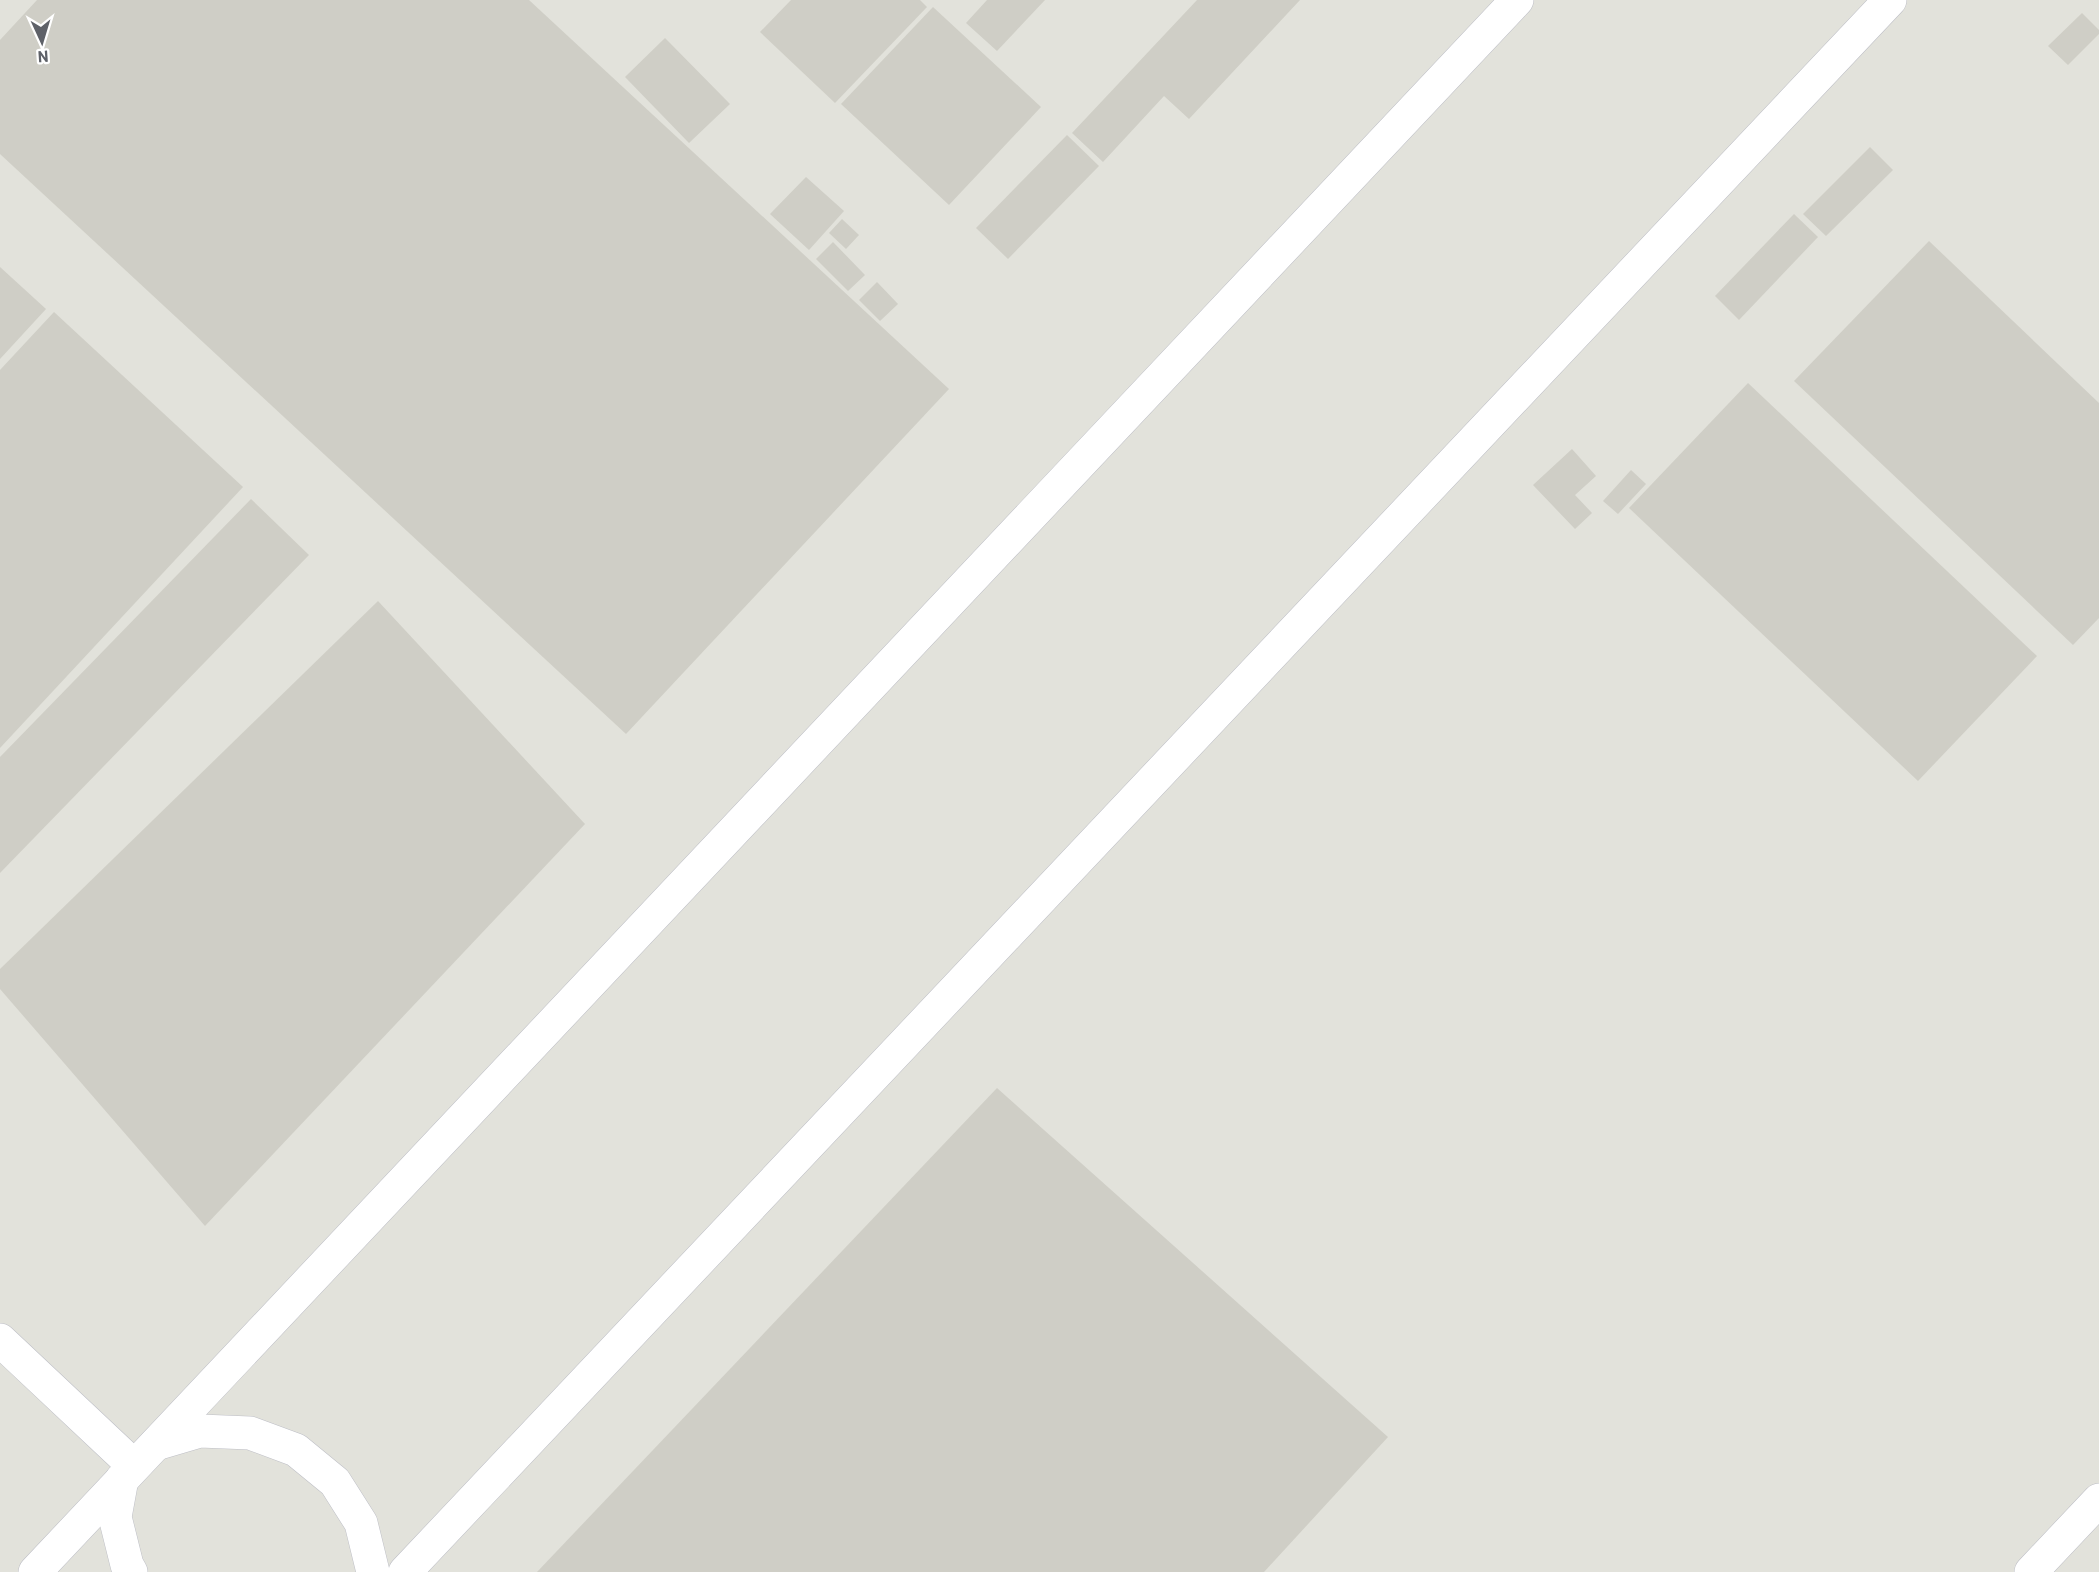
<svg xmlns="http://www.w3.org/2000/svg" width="2099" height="1572" font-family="Barlow,sans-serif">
	<rect width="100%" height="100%" fill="#f1f1e7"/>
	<rect fill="#e2e2db" x="0" y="0" width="2099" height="1572"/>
	<g fill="#cfcec6">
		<path d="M37 0H529L949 389 626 734 0 154V40Z"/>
		<path d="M791 0H920L927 7 835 103 760 32Z"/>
		<path d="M987 0H1045L997 51 966 23Z"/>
		<path d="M1197 0H1300L1189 119 1164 96 1103 162 1072 133Z"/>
		<path d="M933 7 1041 107 949 205 841 104Z"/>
		<path d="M2082 13 2099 30V34L2068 65 2048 46Z"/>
		<path d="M665 38 730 104 689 143 625 77Z"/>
		<path d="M1067 135 1099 166 1008 259 976 228Z"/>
		<path d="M1870 147 1893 170 1826 236 1803 214Z"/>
		<path d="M806 177 844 211 809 250 770 214Z"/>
		<path d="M1794 214 1818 237 1739 320 1715 296Z"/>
		<path d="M842 219 859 235 846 249 829 233Z"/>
		<path d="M1929 241 2099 403V618L2073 645 1794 381Z"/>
		<path d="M833 242 865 275 848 291 816 259Z"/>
		<path d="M0 267 46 309 0 359Z"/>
		<path d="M877 282 898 304 880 321 859 300Z"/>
		<path d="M54 312 243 487 0 748V370Z"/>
		<path d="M1748 383 2037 656 1918 781 1629 508Z"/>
		<path d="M1572 449 1596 476 1575 495 1592 513 1575 529 1533 485Z"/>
		<path d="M1631 470 1646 484 1618 514 1603 501Z"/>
		<path d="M251 499 309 555 0 873V757Z"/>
		<path d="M378 601 585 824 205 1226 0 989V969Z"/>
		<path d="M997 1088 1388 1437 1264 1572H537Z"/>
	</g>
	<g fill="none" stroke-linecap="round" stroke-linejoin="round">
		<defs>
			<g id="minor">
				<path d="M0 1340 134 1466"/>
				<path d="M156 1444 200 1431 250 1433 296 1450 335 1482 361 1523 373 1572"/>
				<path d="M122 1479 115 1517 127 1565 131 1572"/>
				<path d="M35 1572 1517 0"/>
				<path d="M405 1572 1890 0"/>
				<path d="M2031 1572 2099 1500"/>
			</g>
		</defs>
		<use href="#minor" stroke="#bebfc6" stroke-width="34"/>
		<use href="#minor" stroke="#fff" stroke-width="33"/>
	</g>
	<g transform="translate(42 42) rotate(176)" stroke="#ffffff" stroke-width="4.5" paint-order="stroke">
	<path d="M0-4.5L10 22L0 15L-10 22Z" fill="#5e6168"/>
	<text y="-9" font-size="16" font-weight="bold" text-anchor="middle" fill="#5e6168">N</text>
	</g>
</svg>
